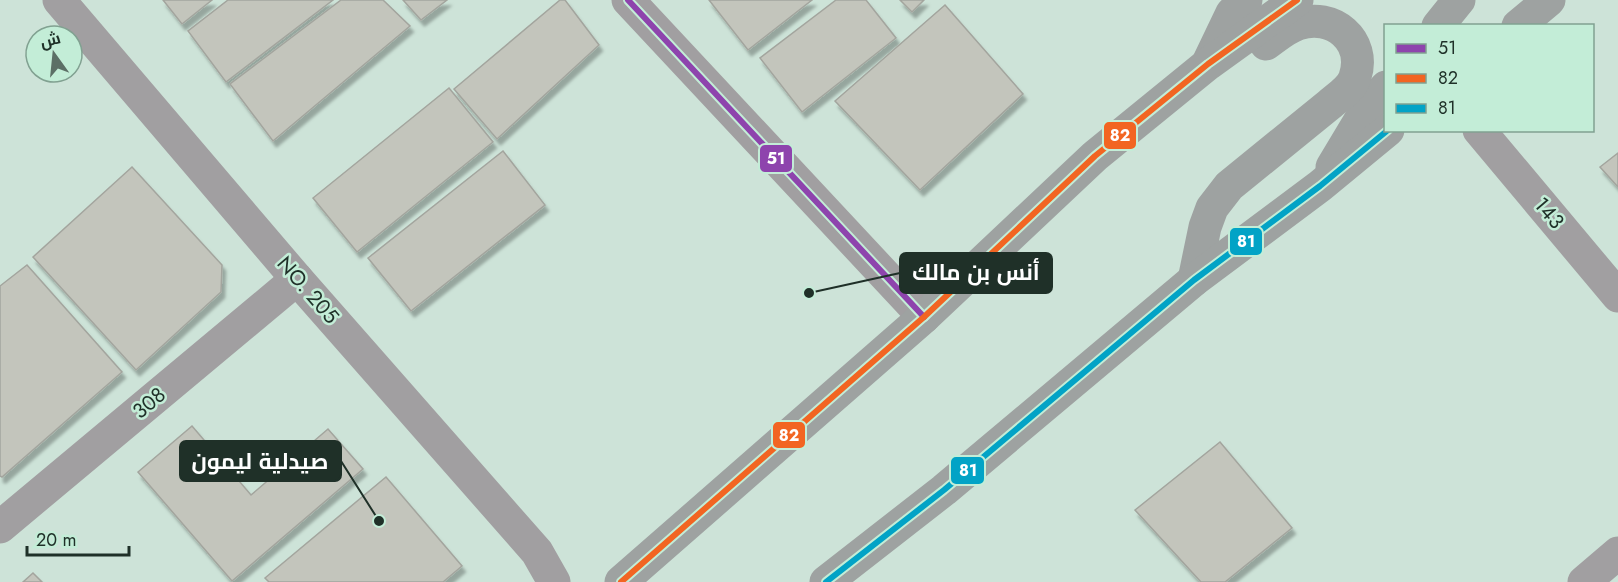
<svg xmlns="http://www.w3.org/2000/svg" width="1618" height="582" font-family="Jost,Cairo,sans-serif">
	<defs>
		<filter id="shadow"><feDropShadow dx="3.5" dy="6" stdDeviation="1.5" flood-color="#0004"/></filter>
	</defs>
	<rect width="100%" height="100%" fill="#cde3d8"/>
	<g fill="#c3c5bc" stroke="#a3a59e" stroke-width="1.5" filter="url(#shadow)">
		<path d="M163 0H212L182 24Z"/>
		<path d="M228 0H333L226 82 188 31Z"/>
		<path d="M341 0H383L410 26 273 141 230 84Z"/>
		<path d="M403 0H447L421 20Z"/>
		<path d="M560 0H565L599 45 497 139 454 89Z"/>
		<path d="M709 0H812L748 50Z"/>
		<path d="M836 0H866L896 38 802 112 760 58Z"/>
		<path d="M900 0H924L912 12Z"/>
		<path d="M945 5 1023 94 920 190 835 101Z"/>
		<path d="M449 88 493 142 357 252 313 198Z"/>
		<path d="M503 151 545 205 411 311 368 258Z"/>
		<path d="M1618 153V187L1600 167Z"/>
		<path d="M132 167 222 265 221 292 136 370 33 257Z"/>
		<path d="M27 265 122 372 2 477 0 476V286Z"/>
		<path d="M192 426 251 495 328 429 363 469 232 581 138 472Z"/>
		<path d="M1220 442 1292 528 1225 582H1201L1135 510Z"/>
		<path d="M386 477 462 566 443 582H269L265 578Z"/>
		<path d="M33 573 42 582H23Z"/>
	</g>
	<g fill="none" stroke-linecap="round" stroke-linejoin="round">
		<g stroke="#a19fa1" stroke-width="33">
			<path d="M59 0 297 279 537 552 554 582"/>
			<path d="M628 0 924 317"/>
			<path d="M1479 130 1618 296"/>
			<path d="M0 527 297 279"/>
			<path d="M1584 582 1618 553"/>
		</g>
		<g stroke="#9ea2a1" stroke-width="33">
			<path d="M1438 26 1459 0"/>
			<path d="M1518 26 1549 0"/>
			<path d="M1209 61 1232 13 1246 0"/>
			<path d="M1332 167 1368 107 1386 87"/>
			<path d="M1194 280 1205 227 1212 208 1229 186 1330 104C1338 97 1352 88 1355 77 1367 40 1332 12 1298 24 1286 28 1276 37 1266 44"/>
			<path d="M621 582 924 317 1095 156 1208 64 1297 0"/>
			<path d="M826 582 944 490 1194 280 1320 186 1388 130"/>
		</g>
		<defs>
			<path id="bus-1" d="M628 0 924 317"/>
			<path id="bus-2" d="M621 582 924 317 1095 156 1208 64 1297 0"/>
			<path id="bus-3" d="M826 582 944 490 1194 280 1320 186 1388 130"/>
		</defs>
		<use href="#bus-1" stroke="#c3edd7" stroke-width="10"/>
		<use href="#bus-2" stroke="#c3edd7" stroke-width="10"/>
		<use href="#bus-3" stroke="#c3edd7" stroke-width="10"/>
		<use href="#bus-1" stroke="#8e44ad" stroke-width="6"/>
		<use href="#bus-2" stroke="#f26522" stroke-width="6"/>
		<use href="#bus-3" stroke="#02a3c6" stroke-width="6"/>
	</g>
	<g text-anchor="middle" stroke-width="5" stroke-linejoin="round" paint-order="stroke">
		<g font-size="21" fill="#1f3028" stroke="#c3edd7">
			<text transform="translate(1549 213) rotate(50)" y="7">143</text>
			<text transform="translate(308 290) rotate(49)" y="7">NO. 205</text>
			<text transform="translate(149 403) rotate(-40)" y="7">308</text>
		</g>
	</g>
	<path fill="none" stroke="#1f3028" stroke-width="2" d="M809 293L900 273M379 521L341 461"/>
	<g fill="#1f3028" stroke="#c3edd7" stroke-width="2">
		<circle cx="809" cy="293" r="6"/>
		<circle cx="379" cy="521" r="6"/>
	</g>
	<g fill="#1f3028" stroke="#1f3028" stroke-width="2">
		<rect x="900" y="253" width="152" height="40" rx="6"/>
		<rect x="180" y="441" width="161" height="40" rx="6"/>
	</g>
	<g font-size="22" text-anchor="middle" font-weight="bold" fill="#fff">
		<text x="976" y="280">أنس بن مالك</text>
		<text x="260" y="469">صيدلية ليمون</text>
	</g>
	<g stroke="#c3edd7" stroke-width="2">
		<rect x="1103" y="121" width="34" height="29" rx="6" fill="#f26522"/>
		<rect x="759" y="144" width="34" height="29" rx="6" fill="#8e44ad"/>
		<rect x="1229" y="227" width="34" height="29" rx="6" fill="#02a3c6"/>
		<rect x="772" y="421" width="34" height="28" rx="6" fill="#f26522"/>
		<rect x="950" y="456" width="35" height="29" rx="6" fill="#02a3c6"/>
	</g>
	<g font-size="16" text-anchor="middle" font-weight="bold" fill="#fff">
		<text x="1120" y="141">82</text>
		<text x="776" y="164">51</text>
		<text x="1246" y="247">81</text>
		<text x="789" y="441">82</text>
		<text x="968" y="476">81</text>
	</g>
	<rect x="1384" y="24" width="210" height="108" fill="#c3edd7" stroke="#81a191" stroke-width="1.5"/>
	<rect x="1396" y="44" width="30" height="9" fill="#8e44ad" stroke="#81a191" stroke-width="1.5"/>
	<text x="1438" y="54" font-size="18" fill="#1f3028">51</text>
	<rect x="1396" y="74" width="30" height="9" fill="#f26522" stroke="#81a191" stroke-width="1.5"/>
	<text x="1438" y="84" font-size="18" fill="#1f3028">82</text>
	<rect x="1396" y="104" width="30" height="9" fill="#02a3c6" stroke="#81a191" stroke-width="1.5"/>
	<text x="1438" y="114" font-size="18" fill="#1f3028">81</text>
	<g transform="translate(54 54) rotate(345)"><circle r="28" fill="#c3edd7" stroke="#81a191" stroke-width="1.5"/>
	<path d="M0-4.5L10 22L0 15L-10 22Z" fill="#5c6f66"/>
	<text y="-9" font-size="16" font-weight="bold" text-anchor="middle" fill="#1f3028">ش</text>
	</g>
	<path d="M27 546v9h102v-9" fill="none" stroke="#1f3028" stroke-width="3"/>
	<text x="36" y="546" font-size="18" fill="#1f3028" stroke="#c3edd7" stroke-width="4.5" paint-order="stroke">20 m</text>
</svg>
